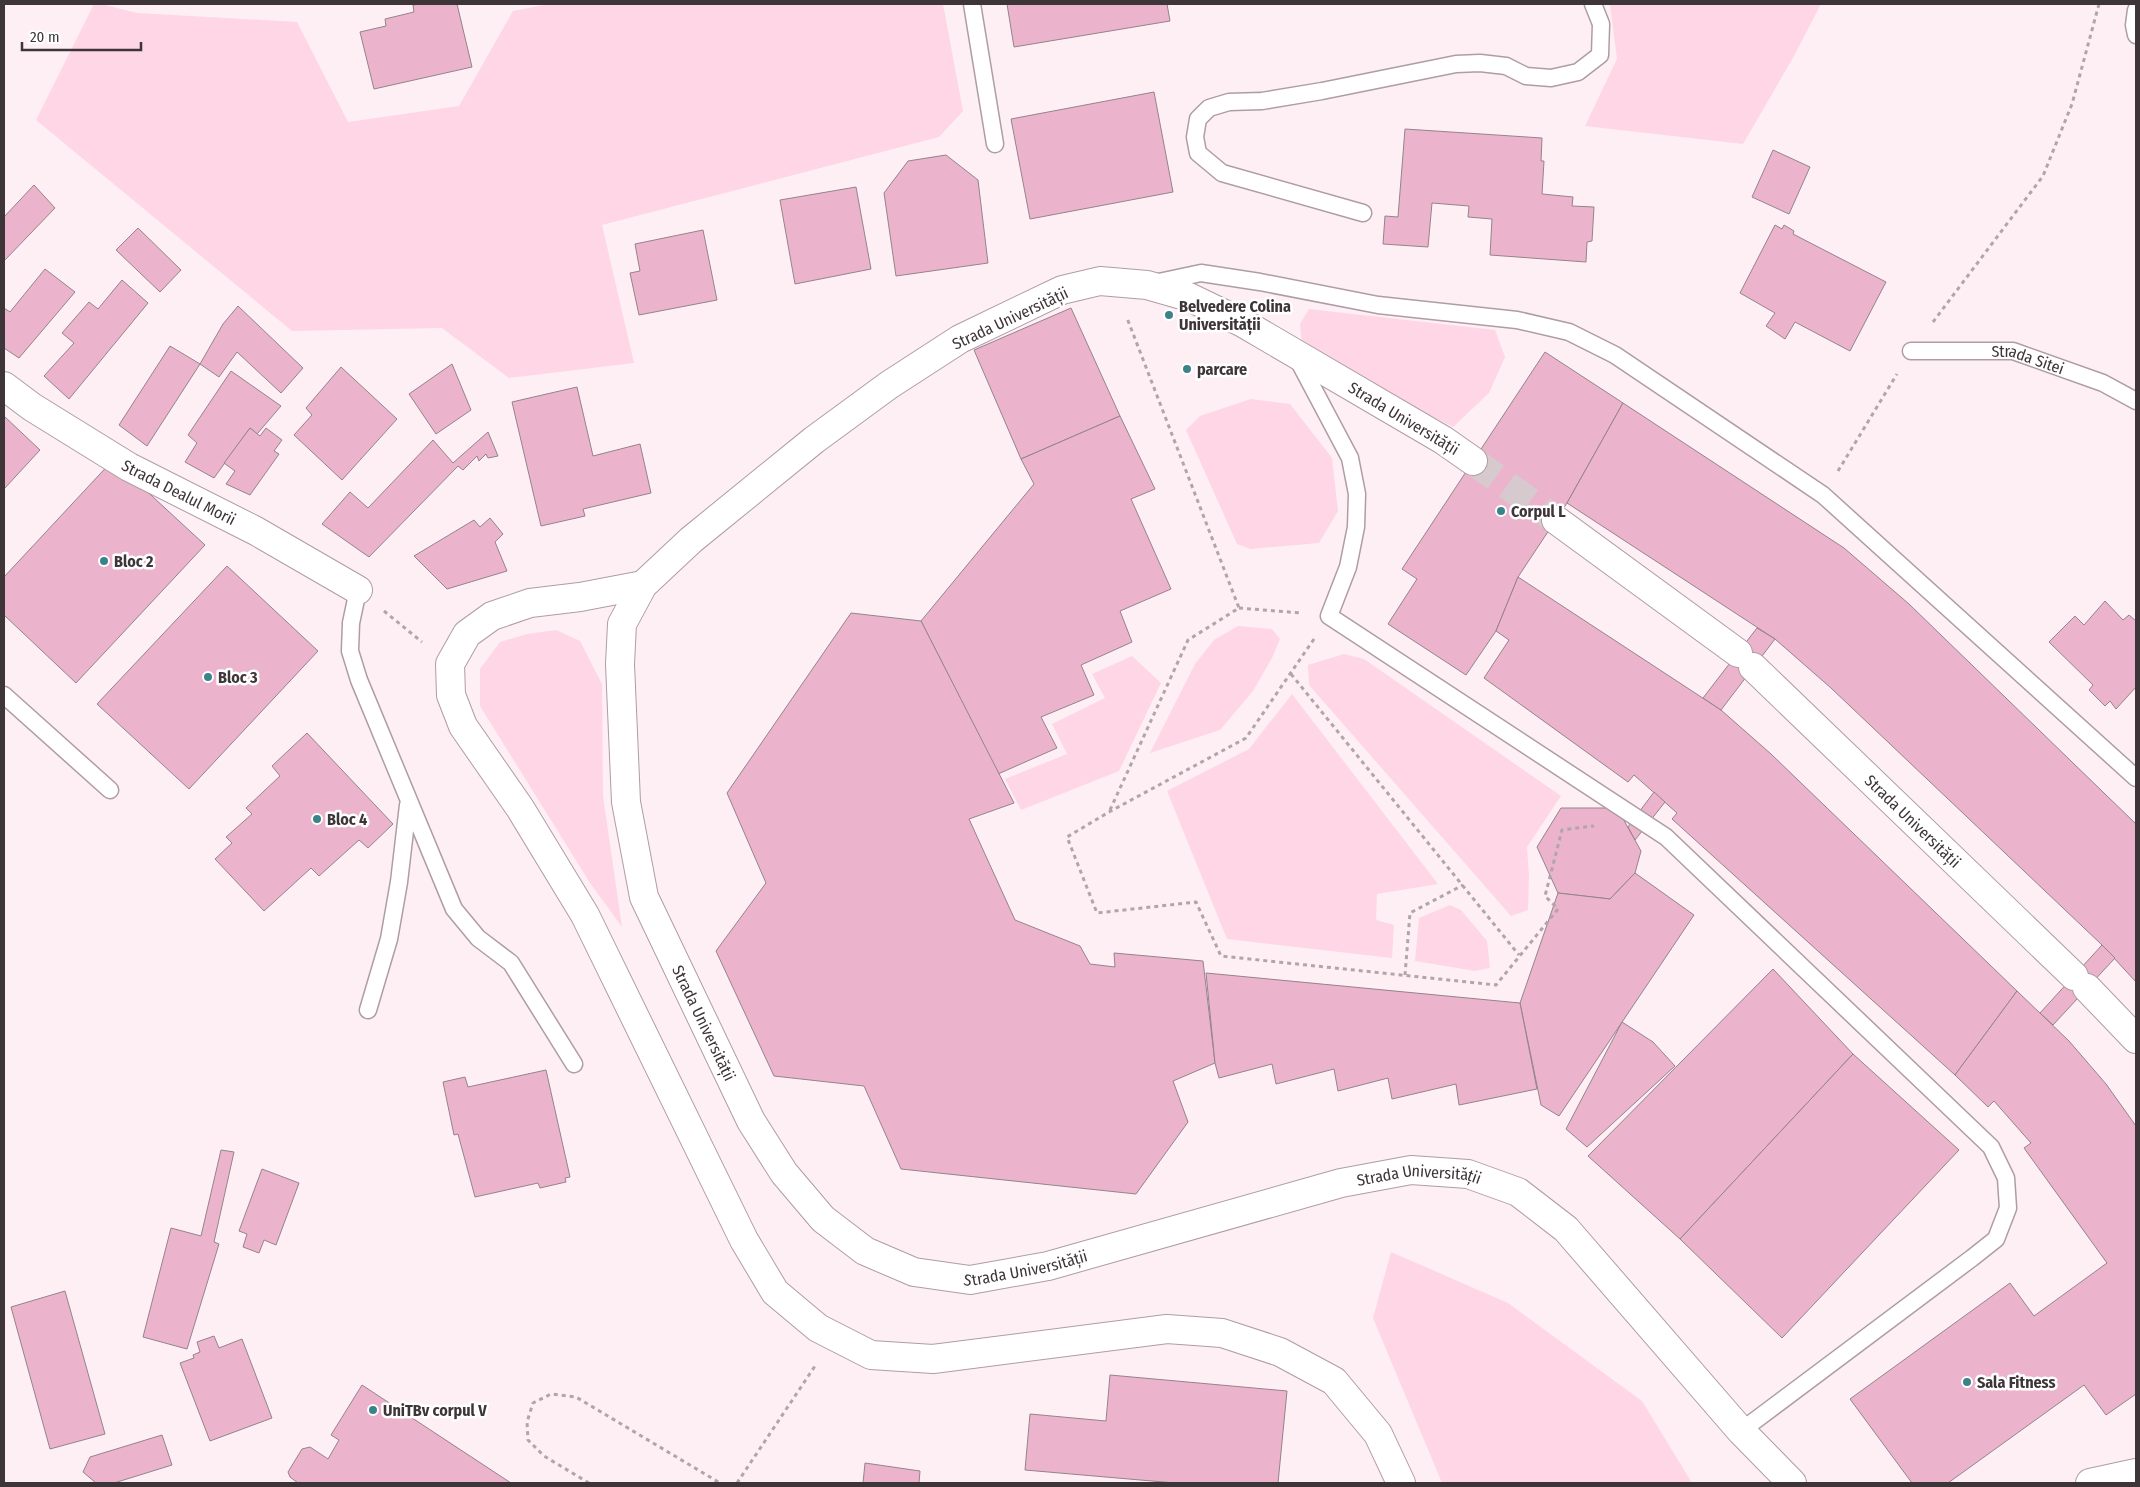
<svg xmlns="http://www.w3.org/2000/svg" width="2140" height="1487" font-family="'Fira Sans Condensed',sans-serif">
	<rect width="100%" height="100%" fill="#feeff5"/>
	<g fill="#fed6e6">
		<path d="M94 4H101L137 13 297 22 348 122 459 106 513 11 549 4H943L963 111 939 137 602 225 634 363 509 378 442 328 292 331 36 120Z"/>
		<path d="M1610 4H1821L1794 56 1743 144 1585 126 1617 59Z"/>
		<path d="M1309 309 1495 330 1505 357 1489 393 1453 427 1322 359 1302 345 1300 324Z"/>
		<path d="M1251 399 1290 404 1332 458 1338 511 1319 543 1250 549 1237 544 1186 430 1200 416Z"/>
		<path d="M1238 626 1272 629 1280 639 1272 658 1253 691 1220 730 1150 753 1195 664 1214 640Z"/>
		<path d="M556 630 580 641 602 684 603 796 622 927 590 883 480 706V669L500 642 527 634Z"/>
		<path d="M1344 654 1364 659 1561 796 1527 847 1529 876 1528 910 1511 916 1309 685 1308 665Z"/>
		<path d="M1132 656 1161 683 1119 771 1021 810 1005 779 1067 754 1052 724 1105 698 1092 674Z"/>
		<path d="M1292 694 1438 884 1377 894 1376 920 1394 925 1392 958 1227 939 1167 791 1249 749Z"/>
		<path d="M1450 905 1461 910 1487 941 1490 968 1475 971 1415 961 1419 918Z"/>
		<path d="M1391 1252 1508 1303 1642 1401 1692 1483H1442L1373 1318Z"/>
	</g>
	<g fill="#ecb4cc" stroke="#94838a">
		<path d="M419 4H457L472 67 374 89 360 32 386 26 385 19 414 12 413 5Z"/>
		<path d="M1007 4H1167L1170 21 1014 47Z"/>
		<path d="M1154 92 1173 192 1030 219 1011 119Z"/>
		<path d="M1405 129 1542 138 1541 161H1544L1542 194 1573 197 1572 206 1594 207 1592 241 1587 242 1586 262 1490 255 1492 219 1468 217 1469 206 1432 203 1428 247 1383 244 1385 216 1398 217Z"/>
		<path d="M1773 150 1810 167 1789 214 1752 197Z"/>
		<path d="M946 155 978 180 988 263 896 276 884 193 908 161Z"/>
		<path d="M34 185 55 208 4 261V217Z"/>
		<path d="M856 187 871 269 795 284 780 200Z"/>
		<path d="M1775 225 1782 229 1784 225 1794 231 1793 234 1886 282 1850 351 1795 322 1785 339 1766 326 1775 313 1740 293Z"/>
		<path d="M138 228 181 270 160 292 116 250Z"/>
		<path d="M703 230 717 300 639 315 630 273 640 271 635 244Z"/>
		<path d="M45 269 75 292 19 358 4 348V308L10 312Z"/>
		<path d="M122 280 148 303 69 399 44 376 74 343 62 333 89 302 98 309Z"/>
		<path d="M238 306 303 368 281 393 237 352 219 377 200 364 223 324Z"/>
		<path d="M1071 308 1120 416 1021 459 974 350Z"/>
		<path d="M170 346 200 364 147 446 119 425Z"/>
		<path d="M1545 352 1623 403 1567 503 1518 577 1496 631 1466 675 1388 624 1417 579 1402 569Z"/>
		<path d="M452 364 471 410 436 434 409 394Z"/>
		<path d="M341 367 397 419 342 480 294 435 312 415 306 408Z"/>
		<path d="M231 371 281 406 257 434 250 428 214 478 185 462 197 443 188 435Z"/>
		<path d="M577 387 593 456 640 444 651 493 583 509 585 516 541 526 512 402Z"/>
		<path d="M1623 403 1844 548 1909 604 2136 824V982L2102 945 1831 688 1775 639 1567 503Z"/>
		<path d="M4 416 40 450 4 489Z"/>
		<path d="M1120 416 1155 489 1131 499 1171 589 1120 611 1132 642 1081 665 1094 695 1041 717 1057 748 998 774 921 621 1034 484 1021 459Z"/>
		<path d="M250 428 260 436 266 428 282 440 274 451 279 454 250 495 226 484 235 471 224 463Z"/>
		<path d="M488 432 498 456 488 458 486 454 479 461 477 456 463 470 458 466 369 557 322 524 350 492 368 508 433 440 453 463Z"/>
		<path d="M113 460 205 545 76 683 4 615V577Z"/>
		<path d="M490 518 503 534 495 542 507 571 447 589 414 556 474 520 480 527Z"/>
		<path d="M227 566 318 651 189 789 97 704Z"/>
		<path d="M1518 577 1721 710 1771 754 2017 991 1955 1075 1672 819 1677 813 1634 775 1628 782 1484 678 1509 640 1496 631Z"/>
		<path d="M2105 601 2123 620 2129 615 2136 621V687L2116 709 2110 701 2105 706 2089 690 2093 685 2049 642 2075 616 2084 625Z"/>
		<path d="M851 613 921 621 1014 803 969 819 1015 920 1080 946 1090 964 1115 967 1114 953 1203 961 1215 1063 1173 1081 1188 1122 1136 1194 901 1169 864 1086 774 1076 716 951 766 883 727 793Z"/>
		<path d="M1757 628 1775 639 1721 710 1703 698Z"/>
		<path d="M307 733 393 824 368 848 359 840 319 876 311 868 264 911 215 859 232 843 226 837 252 814 246 808 280 776 272 766Z"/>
		<path d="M1654 792 1665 802 1635 840 1628 827Z"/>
		<path d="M1561 808H1617L1641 851 1635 873 1610 899 1558 893 1537 847Z"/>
		<path d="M1635 873 1694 915 1559 1116 1541 1105 1520 1003 1558 893 1610 899Z"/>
		<path d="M2102 945 2115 958 2053 1025 2040 1013Z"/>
		<path d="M1773 969 1853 1054 1680 1239 1588 1156Z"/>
		<path d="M1206 973 1520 1003 1537 1089 1459 1105 1456 1084 1392 1099 1388 1078 1338 1091 1334 1069 1276 1084 1272 1064 1219 1078 1215 1063Z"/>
		<path d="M2017 991 2069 1041 2106 1084 2136 1126V1394L2106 1415 2084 1385 1948 1483H1912L1850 1399 2010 1283 2034 1316 2107 1263 2024 1148 2031 1143 1994 1101 1988 1107 1955 1075Z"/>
		<path d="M1622 1022 1653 1042 1675 1066 1587 1147 1566 1129Z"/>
		<path d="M1853 1054 1959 1150 1782 1338 1680 1239Z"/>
		<path d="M546 1070 570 1177 565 1178 566 1182 540 1188 538 1183 475 1197 458 1134 454 1135 443 1082 465 1077 468 1087Z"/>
		<path d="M221 1150 234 1152 214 1242 219 1244 187 1349 143 1337 171 1228 201 1236Z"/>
		<path d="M262 1169 299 1183 276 1245 264 1240 259 1253 243 1247 247 1234 239 1231Z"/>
		<path d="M65 1291 105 1434 50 1449 11 1307Z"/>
		<path d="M214 1336 219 1348 242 1339 272 1418 210 1441 180 1363 194 1358 193 1355 200 1352 197 1342Z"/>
		<path d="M1110 1375 1287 1391 1278 1483H1175L1025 1470 1030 1414 1106 1421Z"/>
		<path d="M362 1385 511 1483H298L290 1477 288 1472 302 1449 310 1447 328 1459 339 1440 331 1435Z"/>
		<path d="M162 1435 172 1465 114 1483H96L83 1472 90 1457Z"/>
		<path d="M865 1463 920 1471 919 1483H863Z"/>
	</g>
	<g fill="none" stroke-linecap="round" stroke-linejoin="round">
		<path stroke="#d7cacf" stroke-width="28" stroke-dasharray="28 14" stroke-linecap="butt" d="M1473 461 1556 520"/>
		<defs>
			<g id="service">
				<path d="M972 4 995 144"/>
				<path d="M2136 10 2134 25 2136 35"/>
				<path d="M1363 213 1222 173 1198 153 1195 137 1198 119 1209 108 1229 102 1262 101 1322 91 1456 64 1480 63 1506 66 1526 76 1551 78 1578 72 1600 55 1601 24 1593 4"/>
				<path d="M1154 283 1201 273 1260 282 1378 305 1517 320 1569 332 1615 355 1823 495 2136 778"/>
				<path id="s1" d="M1911 351H2013L2103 383 2136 401"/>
				<path d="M1297 358 1350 458 1357 494 1356 527 1348 567 1329 616 1666 837 1991 1147 2006 1178 2008 1208 1996 1239 1972 1258 1741 1431"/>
				<path d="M358 590 351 623 350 651 359 680 454 909 478 938 511 963 574 1064"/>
				<path d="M4 695 110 790"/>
				<path d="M368 1010 389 939 399 882 408 805"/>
			</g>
			<g id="minor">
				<path id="s2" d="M4 386 32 407 129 467 256 531 358 590"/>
				<path id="s3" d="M1473 461 1443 440 1243 323 1189 297 1147 285 1100 281 1062 290 960 339 889 385 814 440 691 540 643 585 622 624 620 664 626 802 644 897 751 1121 784 1173 823 1219 865 1251 914 1272 970 1280 1048 1266 1341 1183 1411 1170 1468 1174 1518 1192 1566 1229 1741 1431 1792 1483"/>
				<path d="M1556 520 1738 653"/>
				<path d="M643 585 580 597 530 603 492 616 467 634 450 664 451 695 463 726 520 808 585 915 744 1240 775 1292 818 1328 871 1355 933 1359 1167 1329 1222 1333 1280 1352 1334 1381 1378 1434 1401 1483"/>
				<path id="s4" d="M1753 667 2074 976"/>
				<path d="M2087 988 2136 1039"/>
				<path d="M2090 1483 2136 1473"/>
			</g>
		</defs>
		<use href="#service" stroke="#af9da4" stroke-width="19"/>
		<use href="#minor" stroke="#af9da4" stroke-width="30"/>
		<g stroke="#b1a5aa" stroke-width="3" stroke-dasharray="4 4" stroke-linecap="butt">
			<path d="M1933 322 2043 176 2072 104 2099 4"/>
			<path d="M1838 471 1897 374"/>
			<path d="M1239 608 1301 613"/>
			<path d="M384 611 422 642"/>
			<path d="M1314 639 1246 738 1109 812 1067 837 1097 913 1196 902 1221 956 1496 985 1558 909 1545 896 1562 830 1594 826"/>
			<path d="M1291 674 1519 955"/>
			<path d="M1110 810 1188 640 1239 608 1127 318"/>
			<path d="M1405 975 1410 913 1463 885"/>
			<path d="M589 1483 544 1456 528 1440 527 1422 533 1403 551 1394 576 1397 720 1483"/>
			<path d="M737 1483 815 1366"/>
		</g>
		<use href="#service" stroke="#fff" stroke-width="16"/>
		<use href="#minor" stroke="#fff" stroke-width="28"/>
	</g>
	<g fill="#3b838a" stroke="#fff" stroke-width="2">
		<circle cx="1169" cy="315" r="5"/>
		<circle cx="1187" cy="369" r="5"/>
		<circle cx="1501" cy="511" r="5"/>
		<circle cx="104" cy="561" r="5"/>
		<circle cx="208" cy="677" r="5"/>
		<circle cx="317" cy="819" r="5"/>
		<circle cx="1967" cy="1382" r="5"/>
		<circle cx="373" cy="1410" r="5"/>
	</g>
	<g text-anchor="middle" stroke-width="5" stroke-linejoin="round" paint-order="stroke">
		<g font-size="16" font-weight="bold" fill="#3d3538" stroke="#fff" text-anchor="start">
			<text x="1179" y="312">Belvedere Colina<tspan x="1179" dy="18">Universității</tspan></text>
			<text x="1197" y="375">parcare</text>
			<text x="1511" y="517">Corpul L</text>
			<text x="114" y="567">Bloc 2</text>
			<text x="218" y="683">Bloc 3</text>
			<text x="327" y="825">Bloc 4</text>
			<text x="1977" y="1388">Sala Fitness</text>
			<text x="383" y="1416">UniTBv corpul V</text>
		</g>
		<g font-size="16" fill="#3d3538" stroke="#fff">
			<text transform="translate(1010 318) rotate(-25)" y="6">Strada Universității</text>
			<text dy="6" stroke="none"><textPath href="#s1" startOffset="118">Strada Sitei</textPath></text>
			<text transform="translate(1404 418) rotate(31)" y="6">Strada Universității</text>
			<text dy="6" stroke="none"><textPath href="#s2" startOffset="205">Strada Dealul Morii</textPath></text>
			<text dy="6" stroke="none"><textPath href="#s4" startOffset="222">Strada Universității</textPath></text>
			<text dy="6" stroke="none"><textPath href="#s3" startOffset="1432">Strada Universității</textPath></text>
			<text dy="6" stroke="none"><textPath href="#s3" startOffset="2288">Strada Universității</textPath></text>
			<text dy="6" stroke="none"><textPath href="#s3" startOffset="1882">Strada Universității</textPath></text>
		</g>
	</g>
	<rect width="2140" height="1487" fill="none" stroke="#3d3538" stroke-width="10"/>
	<path d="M22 42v8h119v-8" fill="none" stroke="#3d3538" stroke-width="2.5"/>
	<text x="30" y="42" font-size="15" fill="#3d3538" stroke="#ffffff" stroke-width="4" paint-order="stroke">20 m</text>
</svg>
